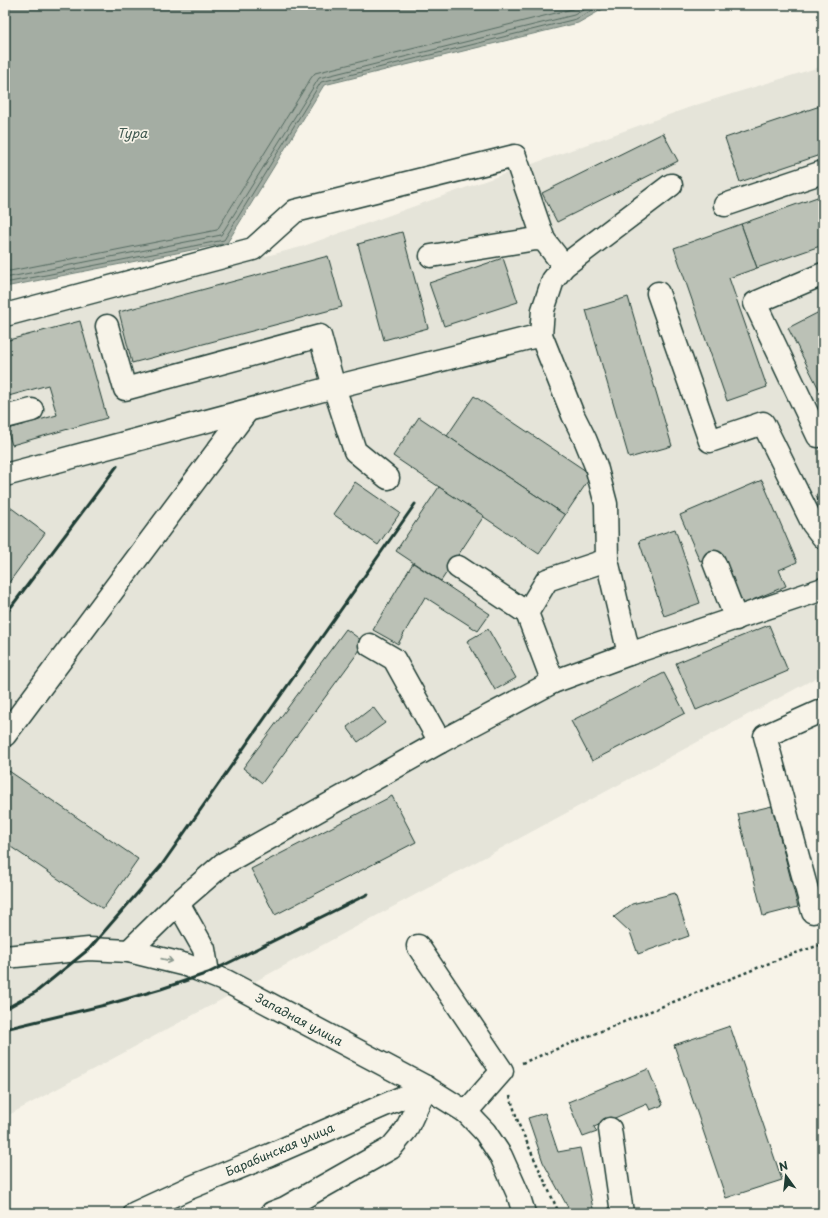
<svg xmlns="http://www.w3.org/2000/svg" width="828" height="1218" font-family="'Playpen Sans',sans-serif">
	<rect width="100%" height="100%" fill="#f7f3e8"/>
	<filter id="ink" filterUnits="userSpaceOnUse"><feTurbulence type="fractalNoise" baseFrequency=".025" numOctaves="2"/><feDisplacementMap in="SourceGraphic" scale="8" xChannelSelector="R" yChannelSelector="G"/><feConvolveMatrix kernelMatrix="1 2 1 2 8 2 1 2 1" color-interpolation-filters="sRGB"/></filter>
	<g filter="url(#ink)">
		<path fill="#e5e4d9" d="M823 66V674L5 1117V324L301 247 696 105Z"/>
		<path fill="#a4ada3" stroke="#6f8077" d="M5 5H610L578 23 324 85 227 243 5 287Z"/>
		<g fill="none" stroke-linecap="round" stroke-linejoin="round">
			<g stroke="#546a60" stroke-width="1">
				<path d="M5 272 217 230 311 78 315 73 572 9 579 5"/>
				<path d="M5 278 221 235 319 78 574 15 592 5"/>
				<path d="M5 283 224 240 321 82 576 19 602 5"/>
			</g>
		</g>
		<g fill="#bbc1b6" stroke="#1f3d34">
			<path d="M823 105V154L740 182 725 138Z"/>
			<path d="M663 133 678 161 557 222 542 193Z"/>
			<path d="M823 195V245L757 268 741 224Z"/>
			<path d="M741 224 757 268 729 278 767 387 727 401 674 248Z"/>
			<path d="M402 232 428 328 384 340 358 244Z"/>
			<path d="M328 256 342 307 132 363 119 312Z"/>
			<path d="M503 258 518 302 444 326 429 283Z"/>
			<path d="M628 297 672 446 629 458 586 310Z"/>
			<path d="M823 310V397L788 328Z"/>
			<path d="M80 321 107 418 12 445 7 429 57 415 48 385 5 397V341Z"/>
			<path d="M474 396 592 475 565 515 447 436Z"/>
			<path d="M419 417 565 515 539 554 393 456Z"/>
			<path d="M762 480 797 562 779 570 786 586 743 604 720 552 700 561 680 515Z"/>
			<path d="M355 482 400 513 378 545 333 514Z"/>
			<path d="M439 487 484 516 441 581 396 551Z"/>
			<path d="M823 487V517L816 495Z"/>
			<path d="M10 507 45 533 5 588V514Z"/>
			<path d="M675 529 700 603 664 616 639 541Z"/>
			<path d="M413 563 490 614 478 631 425 597 398 644 373 630Z"/>
			<path d="M769 625 788 671 696 710 676 663Z"/>
			<path d="M346 629 365 643 262 783 243 768Z"/>
			<path d="M488 629 516 678 495 690 467 641Z"/>
			<path d="M664 673 685 713 592 761 571 721Z"/>
			<path d="M373 707 385 723 358 742 347 727Z"/>
			<path d="M9 771 138 859 103 909 5 843V777Z"/>
			<path d="M392 796 416 842 275 915 251 869Z"/>
			<path d="M772 806 798 907 763 916 738 814Z"/>
			<path d="M675 893 689 936 638 954 630 932 614 917 632 904Z"/>
			<path d="M730 1026 782 1180 726 1198 674 1045Z"/>
			<path d="M648 1069 663 1105 650 1110 647 1104 594 1127 597 1132 583 1137 568 1102Z"/>
			<path d="M545 1113 558 1152 580 1148 594 1213H571L543 1162 528 1118Z"/>
		</g>
		<g fill="none" stroke-linecap="round" stroke-linejoin="round">
			<defs>
				<g id="minor">
					<path d="M725 205 823 172"/>
					<path d="M431 256 536 239 544 240 564 266"/>
					<path d="M823 274 755 303 818 436 823 433"/>
					<path d="M658 293 710 441 763 423 813 524 823 537"/>
					<path d="M5 315 253 249 295 211 515 156 544 240"/>
					<path d="M107 326 125 389 320 336 334 387 355 451 388 478"/>
					<path d="M5 417 32 410"/>
					<path d="M5 475 334 387 541 335"/>
					<path d="M714 562 736 619"/>
					<path d="M458 567 527 613"/>
					<path d="M370 645 394 659 440 742"/>
					<path d="M629 654 823 589"/>
					<path d="M553 682 527 613 547 580 607 560"/>
					<path d="M5 735 247 411"/>
					<path d="M178 903 204 949 208 973"/>
					<path d="M813 912 765 736 823 710"/>
					<path d="M418 946 502 1071 466 1112"/>
					<path d="M129 951 178 903 223 864 440 742 553 682 629 654 607 560 606 504 596 466 585 439 573 415 541 335 543 310 553 280 564 266 671 185"/>
					<path d="M5 957 89 949 129 951 186 965 226 981 426 1087 466 1112 485 1132 501 1156 518 1194 524 1213"/>
					<path d="M610 1129 622 1213"/>
					<path d="M135 1213 187 1189 270 1155 426 1087"/>
					<path d="M272 1213 285 1208 391 1148 406 1130 426 1087"/>
				</g>
			</defs>
			<use href="#minor" stroke="#1f3d34" stroke-width="25"/>
			<g stroke="#1f3d34" stroke-width="2.5" stroke-dasharray="3 3" stroke-linecap="butt">
				<path d="M522 1063 787 956 823 944"/>
				<path d="M510 1096 519 1125 559 1213"/>
			</g>
			<use href="#minor" stroke="#f7f3e8" stroke-width="22"/>
			<g stroke="#1f3d34" stroke-width="3">
				<path d="M5 615 117 466"/>
				<path d="M5 1009 36 992 89 949 161 866 415 504"/>
				<path d="M5 1029 109 1004 161 989 208 973 368 894"/>
			</g>
		</g>
		<defs><path id="oneway-shaft" d="M-6 0H5M1.5-3L5.5 0L1.5 3" fill="none" stroke-width="1.6" stroke-linecap="round" stroke-linejoin="round"/></defs>
		<use stroke="#8b988e" href="#oneway-shaft" transform="translate(167 960) rotate(13)"/>
	</g>
	<g text-anchor="middle" stroke-width="3.5" stroke-linejoin="round" paint-order="stroke">
		<g font-size="12" fill="#1f3d34" stroke="#f7f3e8">
			<text transform="translate(299 1020) rotate(28)" y="4">Западная улица</text>
			<text transform="translate(280 1150) rotate(-23)" y="4">Барабинская улица</text>
		</g>
		<g font-size="13" font-style="italic" fill="#405950" stroke="#f7f3e8">
			<text x="132" y="138">Тура</text>
		</g>
	</g>
	<rect width="828" height="1218" fill="none" stroke="#f7f3e8" stroke-width="20"/>
	<rect x="10" y="10" width="808" height="1198" fill="none" stroke="#1f3d34" stroke-width="1.5" filter="url(#ink)"/>
	<g transform="translate(786 1176) rotate(345)" stroke="#f7f3e8" stroke-width="3" paint-order="stroke">
	<path d="M0-3L7 15L0 10L-7 15Z" fill="#1f3d34"/>
	<text y="-6" font-size="11" font-weight="bold" text-anchor="middle" fill="#1f3d34">N</text>
	</g>
</svg>
